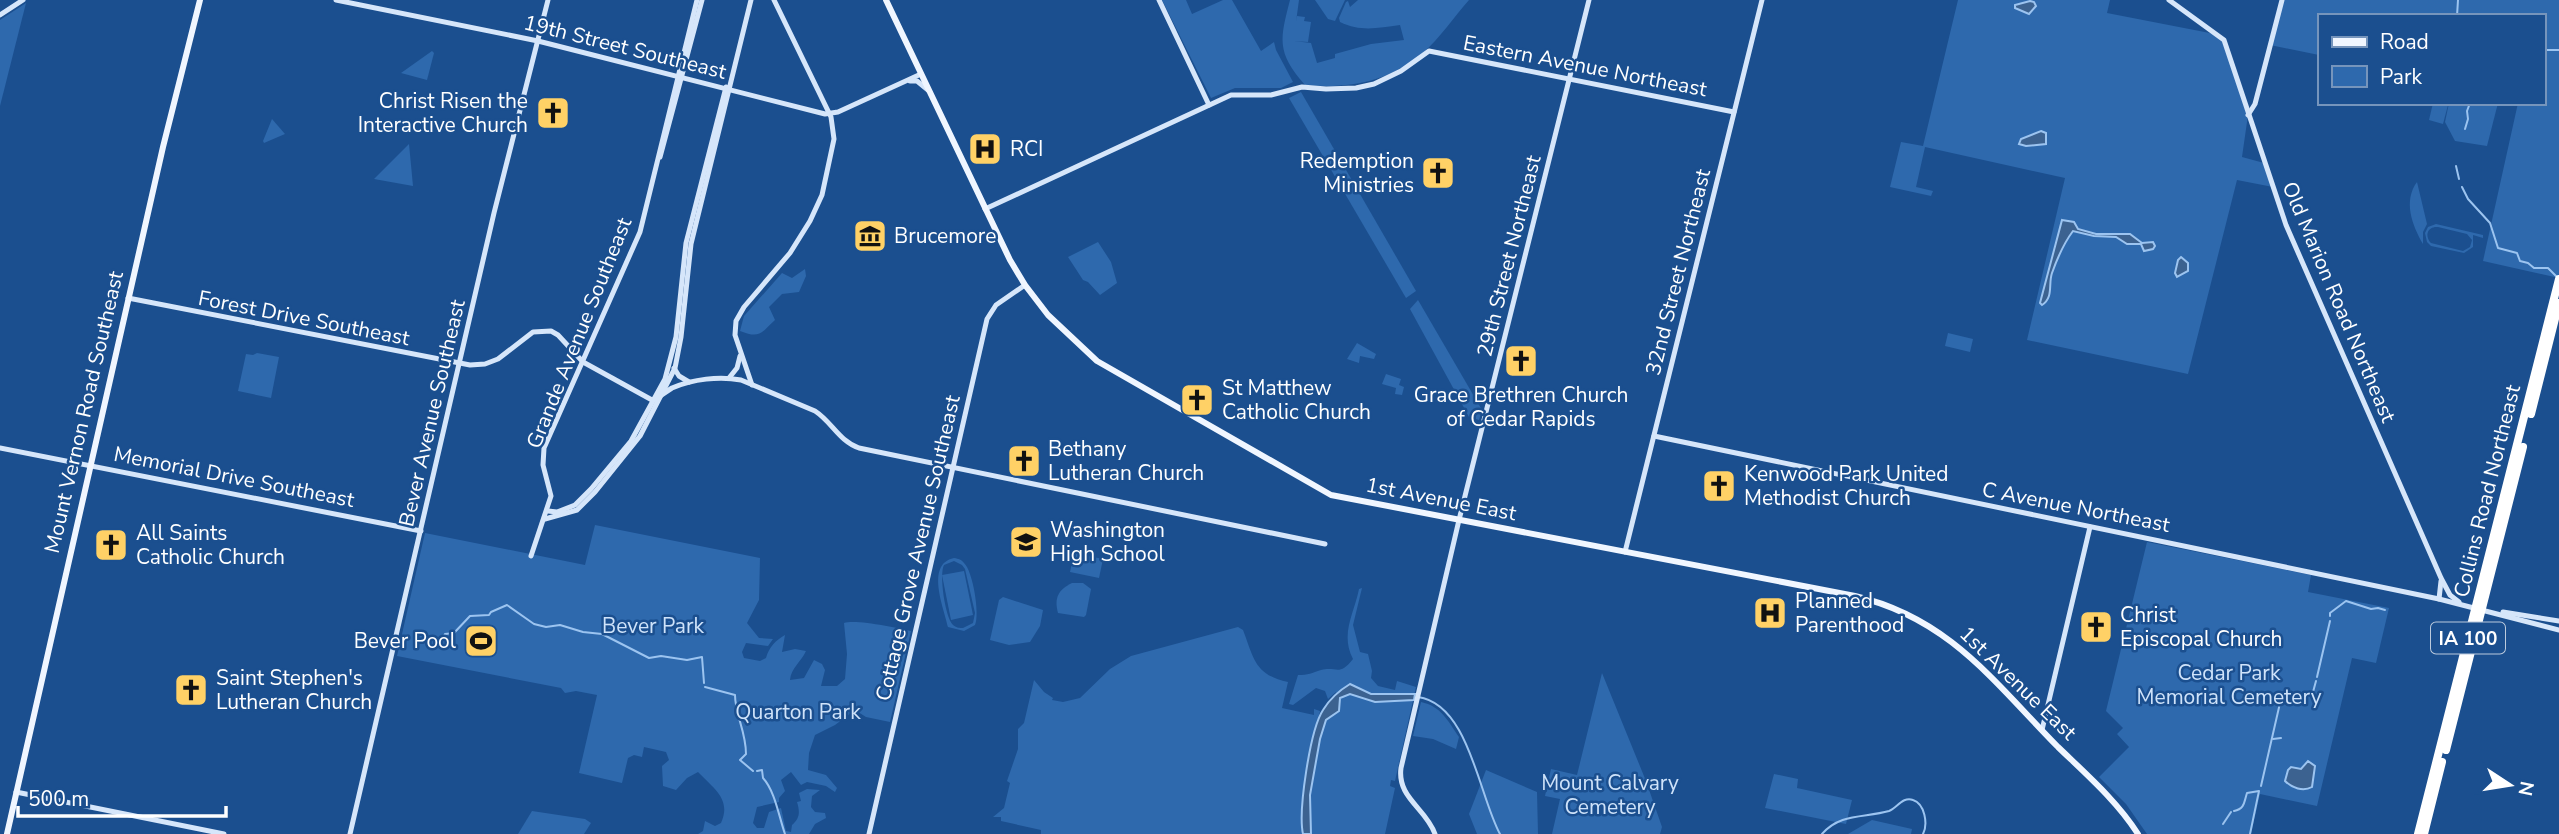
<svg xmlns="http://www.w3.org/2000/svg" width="2559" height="834" font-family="'Nunito Sans',sans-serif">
	<rect width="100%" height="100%" fill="#1b4f8f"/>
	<g fill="#2e69ad" fill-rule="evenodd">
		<path d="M1162 0H1186L1192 14 1223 0H1232L1261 51 1274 42 1276 50 1293 82 1281 88H1235L1211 98Z"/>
		<path d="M1290 0H1299L1296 22 1297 16 1305 17 1304 21 1311 22 1308 42 1294 41 1311 43 1317 63 1335 58V54L1371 44 1404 40 1400 25C1377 28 1361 32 1340 22L1339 18 1346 2 1348 1 1350 7 1358 0H1469C1454 17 1440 38 1423 53 1389 82 1348 89 1305 85 1276 52 1280 39 1290 0Z"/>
		<path d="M1315 0H1345L1335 21 1328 19Z"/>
		<path d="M1958 0H2110L2107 13 2220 35 2248 115 2242 157 2264 163 2273 187 2237 180 2188 374 2027 340 2065 178 1925 147 1916 187 1933 191 1931 196 1890 187 1901 142 1923 146Z"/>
		<path d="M2282 0H2559V278L2483 261 2518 103H2543V16H2319V55L2270 45Z"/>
		<path d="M26 3 0 106V20Z"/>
		<path d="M432 51 434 53 427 80 401 73Z"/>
		<path d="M1301 92 1416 291 1406 298 1289 98Z"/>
		<path d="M2433 103 2448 105 2443 124 2429 120Z"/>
		<path d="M2449 103H2498L2487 146 2455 141 2445 122Z"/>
		<path d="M272 119 285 134 264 143 263 141Z"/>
		<path d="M409 144 413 186 374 179Z"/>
		<path d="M2417 182 2427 224 2423 232V244C2412 225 2403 201 2417 182Z"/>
		<path d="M2436 224 2483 235V238L2473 235V247L2464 253 2431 246 2427 242 2425 233 2428 227ZM2438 227 2467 234 2472 240 2470 247 2463 251 2431 243C2424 235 2428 226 2438 227Z"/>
		<path d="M1098 242 1111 262 1117 283 1100 295 1088 282 1083 280 1068 257Z"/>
		<path d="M805 269 806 276 799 292 782 294 769 307 775 320C761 333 760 339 740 331L744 316 782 273 792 278Z"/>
		<path d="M1418 300 1482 410 1479 420 1469 417 1410 309Z"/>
		<path d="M1948 333 1973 339 1970 352 1945 346Z"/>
		<path d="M1357 343 1376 354 1374 359 1360 356 1359 363 1347 359Z"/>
		<path d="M257 353 279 357 271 398 238 391 246 354 253 355Z"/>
		<path d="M1386 374 1401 379 1399 385 1404 387 1402 395 1395 394 1396 388 1382 384Z"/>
		<path d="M595 525 760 558 759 600 747 623 759 638 773 639 768 646 746 643 742 652 744 658 760 661 766 658C769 647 776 640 785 635L782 652 795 649 806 651C801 662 791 668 790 680L804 678 814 660 822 664 825 670 821 686H837L845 679 847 654 844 623C856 619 897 628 911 631L890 722 866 717 855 710 835 725 815 735 809 753 808 770 826 775 837 788 835 792 826 786 807 782 801 785 791 772 781 780 785 791 779 798V802L757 807 753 823 757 828H764L769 812 781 808 786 831 791 832 792 825C800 818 800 812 797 802L801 801 799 793 807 789 820 790 812 796 811 807 815 812 825 813 826 818 815 824 809 834H698L703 831 705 821 715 826 721 823C732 799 713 788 698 772L687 778 676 790 663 786 662 766 669 760 666 752 644 747 642 757 634 755 628 758 622 783 579 773 597 695 576 691 565 693 561 688 397 656 425 533 585 565Z"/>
		<path d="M2147 542 2311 575 2308 592 2389 608 2376 663 2352 658 2317 806 2260 794 2251 834H2147L2126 804 2099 777 2129 747 2117 734 2123 728 2106 711Z"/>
		<path d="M1074 553 1103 559 1099 578 1070 572Z"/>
		<path d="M954 558C959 559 961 559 964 563 973 571 980 615 975 625L964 631 948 627C944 608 925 564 954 558ZM954 561 962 565 965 569 975 613 973 623 963 628C959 628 957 628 953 625 945 617 939 574 944 565Z"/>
		<path d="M964 571 973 615 951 620 942 575Z"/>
		<path d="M1072 583H1083L1091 589 1086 615 1084 617 1058 613C1054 598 1058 590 1072 583Z"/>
		<path d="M1362 588 1353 625 1360 652 1368 654 1372 671 1371 678 1378 686 1395 690 1397 681 1416 687 1395 781 1391 780 1390 786 1395 788 1385 834H1041V830L1001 821V817H993L1004 808 1010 783 1007 781 1018 749V729L1024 723 1034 680 1044 692 1053 698 1052 700 1063 702 1080 698 1110 669 1131 656 1238 627 1243 630C1254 659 1255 675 1288 682L1282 708 1314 715V709L1320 711 1319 716 1330 718 1336 692 1328 699 1325 691 1316 688 1293 705 1289 704 1298 675C1308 675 1312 673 1321 670 1337 666 1339 677 1353 659 1340 634 1354 614 1359 589Z"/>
		<path d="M1003 597 1043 610 1040 626 1030 642 1009 645 990 640 999 600Z"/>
		<path d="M1602 673 1646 781 1662 827 1660 834H1552L1560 799 1545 796 1551 769 1577 775Z"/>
		<path d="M1421 702C1441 706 1448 721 1459 737L1456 749 1433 739 1413 736Z"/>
		<path d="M1486 770 1537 792 1538 834H1477L1469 814Z"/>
		<path d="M1774 774 1798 779 1797 788 1852 800 1846 824 1765 808Z"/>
		<path d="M532 811 585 819 591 823 584 834H518Z"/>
		<path d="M1872 820 1912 829 1911 834H1848Z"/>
	</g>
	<g fill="#3c6290" stroke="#9cc4f0" stroke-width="2">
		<path d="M2030 1 2034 2 2036 6 2029 14 2015 8V5Z"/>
		<path d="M2041 131 2046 133V144L2026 146 2019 144 2021 139Z"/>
		<path d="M2062 220 2074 222 2078 229 2096 234H2130L2142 243 2153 242 2155 246 2153 249 2144 251 2141 244H2127L2116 237 2094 236 2073 231C2064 243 2057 259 2052 273 2048 284 2054 297 2042 305L2040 303Z"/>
		<path d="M2181 257 2188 263V271L2177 277 2175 273 2178 260Z"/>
		<path d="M1350 684 1371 694H1415L1414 700 1375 702 1350 694 1340 698 1339 711 1326 720 1320 739 1310 795 1311 834H1303C1298 811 1310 730 1323 710 1329 700 1340 690 1350 684Z"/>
		<path d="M2308 761 2315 766 2312 787C2303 792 2292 788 2285 781L2288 770 2291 767 2301 769Z"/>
	</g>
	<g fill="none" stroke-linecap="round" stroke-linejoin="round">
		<g stroke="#9cc4f0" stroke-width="2">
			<path d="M2457 16 2458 0"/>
			<path d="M2543 50H2559"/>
			<path d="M2465 129 2468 119 2467 111 2470 103"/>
			<path d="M2456 166 2459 179"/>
			<path d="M2462 187 2468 199 2490 223 2498 248 2517 253 2520 261 2528 263 2534 268H2548L2556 276"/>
			<path d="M2330 616V613L2346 601 2371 609 2378 608 2385 610"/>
			<path d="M439 647 445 634 454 633 470 616 489 615 491 612 507 605 534 624 546 627 560 625 583 632 602 634 649 658 661 656 687 660 702 657 704 683"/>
			<path d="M2317 677 2330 621"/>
			<path d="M705 687 735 695C735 715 746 731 746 754L740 760 753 771"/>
			<path d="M2313 692 2316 681"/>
			<path d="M1418 697C1469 704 1479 796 1500 834"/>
			<path d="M2273 739 2281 738"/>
			<path d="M757 771 762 770 763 778C775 791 779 817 785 834"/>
			<path d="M2261 786 2280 703 2288 697 2308 696"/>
			<path d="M2234 811C2245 809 2244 802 2247 793L2259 791 2250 834"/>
			<path d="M2223 824 2231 812"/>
			<path d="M1822 834C1840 813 1864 818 1889 811 1897 808 1903 796 1913 800 1925 804 1928 824 1923 834"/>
		</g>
		<g stroke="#d6e6fa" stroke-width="5">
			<path d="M336 0 538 41 825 114 838 112 921 74"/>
			<path d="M1159 0 1209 105"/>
			<path d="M2169 0 2224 40 2286 225 2441 578 2450 595 2459 602"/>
			<path d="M0 15 23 0"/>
			<path d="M910 81H917L928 90"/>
			<path d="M2248 115 2255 104 2282 0"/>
			<path d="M660 157 702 0"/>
			<path d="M985 209 1231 95H1271L1302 87 1326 89 1356 88 1374 84 1401 71 1429 51 1734 112"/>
			<path d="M128 298 470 365 485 364 498 359 533 332 551 331 558 335 583 362 652 400C659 398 665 392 672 388 693 379 719 376 741 380L815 411C832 422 839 441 859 448L1325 544"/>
			<path d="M674 368 679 376 689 382"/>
			<path d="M729 378 737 368 740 356"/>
			<path d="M752 385 735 335 736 321 744 307 790 253 810 221 822 195 834 139 831 117 774 0"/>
			<path d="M1654 436 2439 599 2559 630"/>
			<path d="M0 448 421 531"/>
			<path d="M548 511 557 512 575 505 591 489 631 441 665 379 676 337 686 243 726 87"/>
			<path d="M545 519 577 510 595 492 640 436 675 368 681 337 691 244 751 0"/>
			<path d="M1625 552 1762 0"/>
			<path d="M531 556 551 496 543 465 544 448 640 232 697 0"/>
			<path d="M2439 599 2441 581"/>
			<path d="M2503 612 2559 621"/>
			<path d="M2042 730 2090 527"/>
			<path d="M16 792 224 834"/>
			<path d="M350 834 494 213 548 0"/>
			<path d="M869 834 987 319 996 305 1025 285"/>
			<path d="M1435 834C1426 808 1397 798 1401 768L1459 520 1589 0"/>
		</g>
		<g stroke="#f0f6ff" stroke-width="6">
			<path d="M886 0 1010 260 1025 285 1048 315 1097 361 1331 495 1855 596C1949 618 1994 682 2058 747 2086 774 2117 801 2138 834"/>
			<path d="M7 834 163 147 200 0"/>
		</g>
		<g stroke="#fff" stroke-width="8">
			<path d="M2531 414 2559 303"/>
			<path d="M2446 750 2523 447"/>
			<path d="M2418 834 2559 279"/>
			<path d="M2424 834 2442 762"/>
		</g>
	</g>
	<defs>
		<symbol id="church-square" viewBox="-11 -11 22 22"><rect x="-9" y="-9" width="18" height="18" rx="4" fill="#ffd166" stroke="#1b4f8f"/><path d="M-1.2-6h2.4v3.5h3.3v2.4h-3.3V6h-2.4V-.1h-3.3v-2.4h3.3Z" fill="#111"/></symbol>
		<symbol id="hospital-square" viewBox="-11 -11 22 22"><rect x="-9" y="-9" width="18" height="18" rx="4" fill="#ffd166" stroke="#1b4f8f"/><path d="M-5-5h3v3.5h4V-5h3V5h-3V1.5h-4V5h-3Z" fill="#111"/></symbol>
		<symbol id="museum-square" viewBox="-11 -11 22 22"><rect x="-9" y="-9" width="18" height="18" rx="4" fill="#ffd166" stroke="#1b4f8f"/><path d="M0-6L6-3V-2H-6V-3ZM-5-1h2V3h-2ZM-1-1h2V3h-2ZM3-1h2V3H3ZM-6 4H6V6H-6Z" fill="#111"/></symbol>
		<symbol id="school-square" viewBox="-11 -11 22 22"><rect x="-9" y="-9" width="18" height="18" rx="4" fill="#ffd166" stroke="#1b4f8f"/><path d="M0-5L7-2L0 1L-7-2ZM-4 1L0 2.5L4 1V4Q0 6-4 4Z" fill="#111"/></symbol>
		<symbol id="stadium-square" viewBox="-11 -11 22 22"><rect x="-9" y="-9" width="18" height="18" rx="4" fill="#ffd166" stroke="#1b4f8f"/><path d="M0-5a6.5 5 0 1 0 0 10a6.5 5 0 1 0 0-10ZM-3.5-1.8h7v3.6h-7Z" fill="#111"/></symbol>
	</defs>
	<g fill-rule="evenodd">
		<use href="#church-square" x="534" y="94" width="38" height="38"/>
		<use href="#hospital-square" x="966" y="130" width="38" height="38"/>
		<use href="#church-square" x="1419" y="154" width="38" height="38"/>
		<use href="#museum-square" x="851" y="217" width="38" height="38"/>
		<use href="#church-square" x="1502" y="342" width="38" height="38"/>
		<use href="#church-square" x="1178" y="381" width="38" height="38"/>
		<use href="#church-square" x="1005" y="442" width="38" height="38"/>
		<use href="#church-square" x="1700" y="467" width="38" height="38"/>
		<use href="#school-square" x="1007" y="523" width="38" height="38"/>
		<use href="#church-square" x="92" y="526" width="38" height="38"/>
		<use href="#hospital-square" x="1751" y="594" width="38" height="38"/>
		<use href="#church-square" x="2077" y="608" width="38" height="38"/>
		<use href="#stadium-square" x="462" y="622" width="38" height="38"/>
		<use href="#church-square" x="172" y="671" width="38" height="38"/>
	</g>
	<g text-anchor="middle" stroke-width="5" stroke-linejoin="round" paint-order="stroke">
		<rect fill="#1b4f8f" stroke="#bbcadd" stroke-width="2" x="2431" y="622.5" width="74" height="31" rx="5"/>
		<g font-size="19" font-weight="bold" fill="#fff">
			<text x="2468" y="645">IA 100</text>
		</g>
		<g font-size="21" fill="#fff" stroke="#1b4f8f">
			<text transform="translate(625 47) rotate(14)" y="7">19th Street Southeast</text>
			<text transform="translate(1585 66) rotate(11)" y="7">Eastern Avenue Northeast</text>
			<text transform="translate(1509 256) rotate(-76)" y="7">29th Street Northeast</text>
			<text transform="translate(1678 272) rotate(-76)" y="7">32nd Street Northeast</text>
			<text transform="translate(2339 302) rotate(67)" y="7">Old Marion Road Northeast</text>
			<text transform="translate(304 318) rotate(11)" y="7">Forest Drive Southeast</text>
			<text transform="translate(579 333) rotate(-68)" y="7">Grande Avenue Southeast</text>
			<text transform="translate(84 412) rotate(-77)" y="7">Mount Vernon Road Southeast</text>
			<text transform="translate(432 413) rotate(-77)" y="7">Bever Avenue Southeast</text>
			<text transform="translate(234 477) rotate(11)" y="7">Memorial Drive Southeast</text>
			<text transform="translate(2487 491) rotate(-76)" y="7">Collins Road Northeast</text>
			<text transform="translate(1441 499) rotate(11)" y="7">1st Avenue East</text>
			<text transform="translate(2076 507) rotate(11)" y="7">C Avenue Northeast</text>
			<text transform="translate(918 548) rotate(-77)" y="7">Cottage Grove Avenue Southeast</text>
			<text transform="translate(2018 683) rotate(44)" y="7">1st Avenue East</text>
		</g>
		<g font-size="21" fill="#fff" stroke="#1b4f8f" text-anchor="start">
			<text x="528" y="108" text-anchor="end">Christ Risen the<tspan x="528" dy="24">Interactive Church</tspan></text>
			<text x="1010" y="156">RCI</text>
			<text x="1414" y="168" text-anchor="end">Redemption<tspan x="1414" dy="24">Ministries</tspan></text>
			<text x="894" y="243">Brucemore</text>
			<text x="1222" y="395">St Matthew<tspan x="1222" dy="24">Catholic Church</tspan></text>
			<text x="1521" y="402" text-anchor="middle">Grace Brethren Church<tspan x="1521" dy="24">of Cedar Rapids</tspan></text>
			<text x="1048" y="456">Bethany<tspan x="1048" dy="24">Lutheran Church</tspan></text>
			<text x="1744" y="481">Kenwood Park United<tspan x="1744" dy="24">Methodist Church</tspan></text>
			<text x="1050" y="537">Washington<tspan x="1050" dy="24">High School</tspan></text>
			<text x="136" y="540">All Saints<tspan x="136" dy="24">Catholic Church</tspan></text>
			<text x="1795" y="608">Planned<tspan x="1795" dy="24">Parenthood</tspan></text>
			<text x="2120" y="622">Christ<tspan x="2120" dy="24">Episcopal Church</tspan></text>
			<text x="456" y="648" text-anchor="end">Bever Pool</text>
			<text x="216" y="685">Saint Stephen's<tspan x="216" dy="24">Lutheran Church</tspan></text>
		</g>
		<g font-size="21" fill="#cfe3fa" stroke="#1b4f8f">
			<text x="653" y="633">Bever Park</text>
			<text x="2229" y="680">Cedar Park<tspan x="2229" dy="24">Memorial Cemetery</tspan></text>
			<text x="798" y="719">Quarton Park</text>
			<text x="1610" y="790">Mount Calvary<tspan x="1610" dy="24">Cemetery</tspan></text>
		</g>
	</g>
	<rect x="2318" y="14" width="228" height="91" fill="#1b4f8f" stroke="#7695bc" stroke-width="2"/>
	<rect x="2332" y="37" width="35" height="10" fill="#f0f6ff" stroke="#7695bc" stroke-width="2"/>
	<text x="2380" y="49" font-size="21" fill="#ffffff">Road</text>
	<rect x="2332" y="66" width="35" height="21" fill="#2e69ad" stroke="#7695bc" stroke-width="2"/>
	<text x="2380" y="84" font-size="21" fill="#ffffff">Park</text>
	<g transform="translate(2510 785) rotate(102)" stroke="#1b4f8f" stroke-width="5" paint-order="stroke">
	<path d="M0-5L12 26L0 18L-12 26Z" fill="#ffffff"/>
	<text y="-10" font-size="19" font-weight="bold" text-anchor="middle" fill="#ffffff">N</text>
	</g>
	<path d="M18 806v10h208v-10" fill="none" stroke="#ffffff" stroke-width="3.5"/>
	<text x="28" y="806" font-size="21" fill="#ffffff" stroke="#1b4f8f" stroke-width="5" paint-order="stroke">500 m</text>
</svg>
